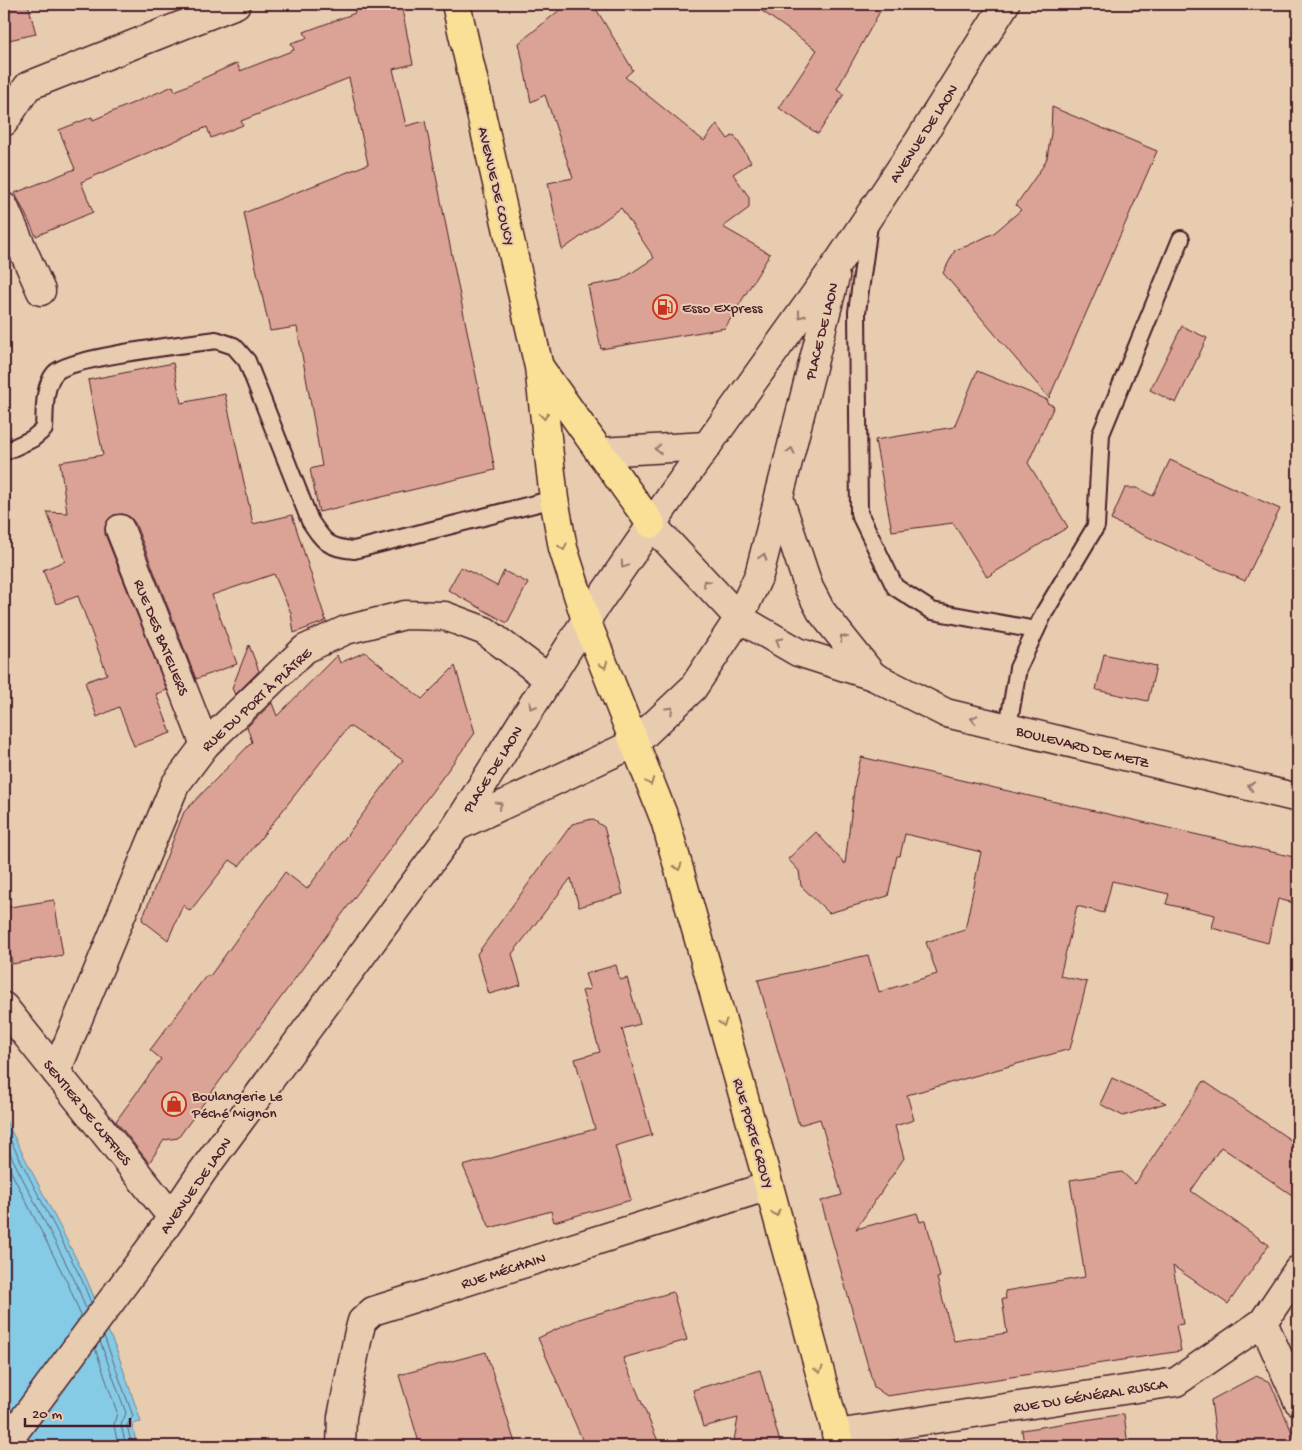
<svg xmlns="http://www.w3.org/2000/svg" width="1302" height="1450" font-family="'Gochi Hand',sans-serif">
	<rect width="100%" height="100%" fill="#e8ccaf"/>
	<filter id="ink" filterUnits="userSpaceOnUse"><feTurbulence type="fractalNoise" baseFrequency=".02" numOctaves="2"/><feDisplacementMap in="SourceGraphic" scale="10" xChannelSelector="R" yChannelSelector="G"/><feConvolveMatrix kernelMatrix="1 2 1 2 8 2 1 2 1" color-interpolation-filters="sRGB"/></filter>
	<g filter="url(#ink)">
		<path fill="#85cbe6" stroke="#6d869b" d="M4 1117 86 1278 118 1354 141 1422 132 1424 137 1446H4Z"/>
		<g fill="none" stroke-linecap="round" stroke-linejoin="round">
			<g stroke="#626476" stroke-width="1">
				<path d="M4 1128 82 1280 91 1303"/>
				<path d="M4 1142 76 1283 86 1309"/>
				<path d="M4 1158 69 1286 81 1316"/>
				<path d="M104 1336 133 1416 127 1425 132 1446"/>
				<path d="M100 1341 126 1413 121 1425 126 1446"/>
				<path d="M95 1348 117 1412 114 1425 118 1446"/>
			</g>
		</g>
		<g fill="#dba396" stroke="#4a1f2b">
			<path d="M4 4H28L36 34 4 41Z"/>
			<path d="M353 4H401L413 64 393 69 406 126 425 121 495 470 319 512 310 469 322 466 297 327 270 331 244 213 368 164 349 78 241 121 243 125 211 138 207 127 81 182 93 212 36 236 15 193 75 169 59 130 92 117 93 120 173 86 175 91 237 63 240 71 294 50 291 43 307 38 304 32 355 13Z"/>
			<path d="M567 4H593L633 70 625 77 704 141 717 124 728 139 734 135 751 162 733 174 749 197V208L723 227 770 254 725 328 601 349 588 286 621 280 654 258 621 208 562 250 548 183 573 178 545 95 531 102 519 43Z"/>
			<path d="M752 4H884L837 89 844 94 818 134 779 108 817 50Z"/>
			<path d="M1052 107 1157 151 1049 398 943 273 955 250 967 246 994 233 1021 210 1016 205 1043 166 1047 158 1051 133Z"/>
			<path d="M1182 326 1207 338 1176 403 1150 390Z"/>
			<path d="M173 363 181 403 225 394 253 524 292 515 326 621 294 633 291 613 274 574 212 595 237 664 196 679 135 523 130 517 123 514 114 515 108 520 105 527V534L167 690 156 694 171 733 134 746 119 707 97 717 85 682 107 674 78 596 56 604 43 570 65 561 47 512 67 513 60 462 103 455 88 380Z"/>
			<path d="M977 371 1048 400 1047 403 1054 406 1028 463 1068 527 987 577 953 523 892 531 875 440 954 427Z"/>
			<path d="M1170 460 1280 509 1245 581 1111 520 1125 488H1137L1153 496Z"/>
			<path d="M461 567 497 586 504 571 528 583 507 623 448 590Z"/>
			<path d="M249 645 259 671 235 695 232 688Z"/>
			<path d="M365 652 422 699 455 666 475 733 178 1138 164 1140 149 1163 116 1121 161 1059 150 1050 206 976H210L285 872 307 889 403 760 349 726 239 866 230 860 190 911 183 905 168 940 142 920 184 812 252 742 247 727 272 703 277 716 337 655 340 663Z"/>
			<path d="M1104 654 1156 666 1148 701 1096 690Z"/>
			<path d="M861 757 1298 858V904L1278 899 1268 943 1212 928 1215 915 1166 904 1169 894 1112 881 1104 913 1077 906 1060 976 1087 982 1070 1049 907 1095 914 1120 895 1126 904 1158 856 1229 917 1213 920 1222 926 1220 940 1277 937 1278 954 1341 1007 1333 1002 1299H1006L1005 1291 1085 1277 1070 1180 1122 1172 1135 1184 1204 1081 1298 1145V1199L1221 1147 1191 1191 1269 1245 1228 1304 1173 1266 1183 1324 1176 1325 1181 1351 887 1396 874 1387 821 1201 842 1195 820 1119 799 1125 758 980 868 955 879 992 937 974 926 942 965 930 981 852 905 834 900 856H897L888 896 829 913 801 886 799 871 788 859 816 832 845 864 855 782Z"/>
			<path d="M592 819 604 827 623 894 579 907 571 878 512 954 521 985 489 994 477 954 572 824Z"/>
			<path d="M54 900 63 955 12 964 4 908Z"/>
			<path d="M616 965 620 980 627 978 640 1024 622 1029 652 1135 615 1146 631 1200 554 1222 551 1211 490 1228 463 1166 595 1129 575 1059 600 1052 582 991 590 989 585 974Z"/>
			<path d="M1112 1078 1125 1084 1166 1103 1123 1116 1100 1104Z"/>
			<path d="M673 1292 687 1340 623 1358 660 1446H585L538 1338 579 1319Z"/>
			<path d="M486 1352 516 1446H420L399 1375Z"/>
			<path d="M760 1370 781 1446H733L738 1418 703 1427 693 1390Z"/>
			<path d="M1256 1376 1270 1382 1298 1446H1217L1211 1400Z"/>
			<path d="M1124 1414 1128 1446H1024L1022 1430Z"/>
		</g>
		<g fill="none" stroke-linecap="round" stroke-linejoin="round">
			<defs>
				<g id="service">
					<path d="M869 225 857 312 859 513 895 587 932 611 1036 630"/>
					<path d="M4 452 32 439 44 429C45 412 43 387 55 373 69 357 189 344 216 340L234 346 247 361 310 521C324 542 328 548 354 550L554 499"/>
					<path d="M1008 727 1018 668 1044 613 1096 526 1101 434 1181 239"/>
				</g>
				<g id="minor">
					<path d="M4 122 28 86 236 4"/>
					<path d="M4 207 41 291"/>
					<path d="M120 529 205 745"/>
					<path d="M4 1007 172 1217"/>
					<path d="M56 1072 175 785 205 745 305 649 346 630 405 615 445 616 485 631 549 679"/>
					<path d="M1263 1322 1298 1401"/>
					<path d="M836 1434 1176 1382 1263 1322 1298 1270"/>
					<path d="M341 1446 342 1417 358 1336 362 1321 373 1311 769 1186"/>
				</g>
				<g id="secondary">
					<path d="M599 452 707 446"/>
					<path d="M779 498 809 588 821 611 873 676"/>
					<path d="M651 524 739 618 798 652 873 676 946 713 1298 798"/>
					<path d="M456 827 635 743 693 688 739 618 759 575 835 277"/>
					<path d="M4 1446 157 1239 202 1172 456 827 586 620 674 492 839 261 919 141 1005 4"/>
				</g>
				<g id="primary">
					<path d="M456 4 539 367 554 499 563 548 586 620 665 820 769 1186 840 1446"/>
					<path d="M540 368 651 524"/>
				</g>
			</defs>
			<use href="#service" stroke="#4a1f2b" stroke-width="20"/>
			<use href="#minor" stroke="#4a1f2b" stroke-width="31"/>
			<use href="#secondary" stroke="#4a1f2b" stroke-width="31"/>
			<use href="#primary" stroke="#4a1f2b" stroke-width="31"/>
			<use href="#service" stroke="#e8ccaf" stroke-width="16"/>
			<use href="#minor" stroke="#e8ccaf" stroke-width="28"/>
			<use href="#secondary" stroke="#e8ccaf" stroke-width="28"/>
			<use href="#primary" stroke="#fadf96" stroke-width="28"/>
		</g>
		<defs><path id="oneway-chevron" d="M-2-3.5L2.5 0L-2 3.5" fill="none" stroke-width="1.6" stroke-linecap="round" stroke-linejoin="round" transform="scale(1.25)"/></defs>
		<g stroke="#99766d">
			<use href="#oneway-chevron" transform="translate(801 315) rotate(126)"/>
			<use href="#oneway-chevron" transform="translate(658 449) rotate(177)"/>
			<use href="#oneway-chevron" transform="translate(791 451) rotate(-76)"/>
			<use href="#oneway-chevron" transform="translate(763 557) rotate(-75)"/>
			<use href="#oneway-chevron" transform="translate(624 565) rotate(124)"/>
			<use href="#oneway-chevron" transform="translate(706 583) rotate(-133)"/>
			<use href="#oneway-chevron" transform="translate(843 638) rotate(-129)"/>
			<use href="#oneway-chevron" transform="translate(779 641) rotate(-150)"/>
			<use href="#oneway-chevron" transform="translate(532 706) rotate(122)"/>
			<use href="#oneway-chevron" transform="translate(670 710) rotate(-44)"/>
			<use href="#oneway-chevron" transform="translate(974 719) rotate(-167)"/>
			<use href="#oneway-chevron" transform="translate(1251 786) rotate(-166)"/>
			<use href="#oneway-chevron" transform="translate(499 805) rotate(-27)"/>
		</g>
		<g stroke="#a27f60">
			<use href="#oneway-chevron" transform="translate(544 416) rotate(84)"/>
			<use href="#oneway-chevron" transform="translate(563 547) rotate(75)"/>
			<use href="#oneway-chevron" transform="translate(604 665) rotate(68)"/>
			<use href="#oneway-chevron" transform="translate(650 782) rotate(69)"/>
			<use href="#oneway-chevron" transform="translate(678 867) rotate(74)"/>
			<use href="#oneway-chevron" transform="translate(723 1023) rotate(74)"/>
			<use href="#oneway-chevron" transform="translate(776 1213) rotate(75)"/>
			<use href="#oneway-chevron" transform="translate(819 1370) rotate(75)"/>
		</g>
	</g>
	<defs>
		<symbol id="fuel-ring" viewBox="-11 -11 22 22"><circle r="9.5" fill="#e8ccaf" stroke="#c8321e" stroke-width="1.5"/><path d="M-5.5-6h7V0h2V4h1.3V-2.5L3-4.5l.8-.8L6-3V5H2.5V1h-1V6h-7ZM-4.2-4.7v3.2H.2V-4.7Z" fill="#c8321e"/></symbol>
		<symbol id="shop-ring" viewBox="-11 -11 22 22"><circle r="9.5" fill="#e8ccaf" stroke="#c8321e" stroke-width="1.5"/><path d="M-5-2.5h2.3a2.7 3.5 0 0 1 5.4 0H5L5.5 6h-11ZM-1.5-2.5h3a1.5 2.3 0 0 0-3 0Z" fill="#c8321e"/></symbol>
	</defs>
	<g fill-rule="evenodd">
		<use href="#fuel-ring" x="651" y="293" width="28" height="28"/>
		<use href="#shop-ring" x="160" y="1090" width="28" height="28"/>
	</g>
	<g text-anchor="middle" stroke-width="4" stroke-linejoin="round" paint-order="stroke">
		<g font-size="15" fill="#4a1f2b" stroke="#e8ccaf">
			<text transform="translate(923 133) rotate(-57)" y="5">AVENUE DE LAON</text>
			<text transform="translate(497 186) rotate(77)" y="5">AVENUE DE COUCY</text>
			<text transform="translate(821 331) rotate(-76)" y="5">PLACE DE LAON</text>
			<text transform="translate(162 637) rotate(68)" y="5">RUE DES BATELIERS</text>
			<text transform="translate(256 699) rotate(-43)" y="5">RUE DU PORT À PLÂTRE</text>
			<text transform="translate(1083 746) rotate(14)" y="5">BOULEVARD DE METZ</text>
			<text transform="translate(492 769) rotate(-58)" y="5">PLACE DE LAON</text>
			<text transform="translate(88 1112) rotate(51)" y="5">SENTIER DE CUFFIES</text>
			<text transform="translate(754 1133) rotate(74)" y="5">RUE PORTE CROUY</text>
			<text transform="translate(195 1185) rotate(-55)" y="5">AVENUE DE LAON</text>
			<text transform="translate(503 1270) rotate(-18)" y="5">RUE MÉCHAIN</text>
			<text transform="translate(1090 1395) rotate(-9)" y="5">RUE DU GÉNÉRAL RUSCA</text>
		</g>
		<g font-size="15" fill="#4a1f2b" stroke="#e8ccaf" text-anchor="start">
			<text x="682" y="312">Esso Express</text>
			<text x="192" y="1100">Boulangerie Le<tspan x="192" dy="17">Péché Mignon</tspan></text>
		</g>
	</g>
	<rect width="1302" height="1450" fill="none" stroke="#e8ccaf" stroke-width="20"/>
	<rect x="10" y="10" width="1282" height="1430" fill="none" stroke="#4a1f2b" stroke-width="2" filter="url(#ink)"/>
	<path d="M25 1418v8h105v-8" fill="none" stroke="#4a1f2b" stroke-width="2.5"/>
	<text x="32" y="1418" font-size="15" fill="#4a1f2b" stroke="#e8ccaf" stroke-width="4" paint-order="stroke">20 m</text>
</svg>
